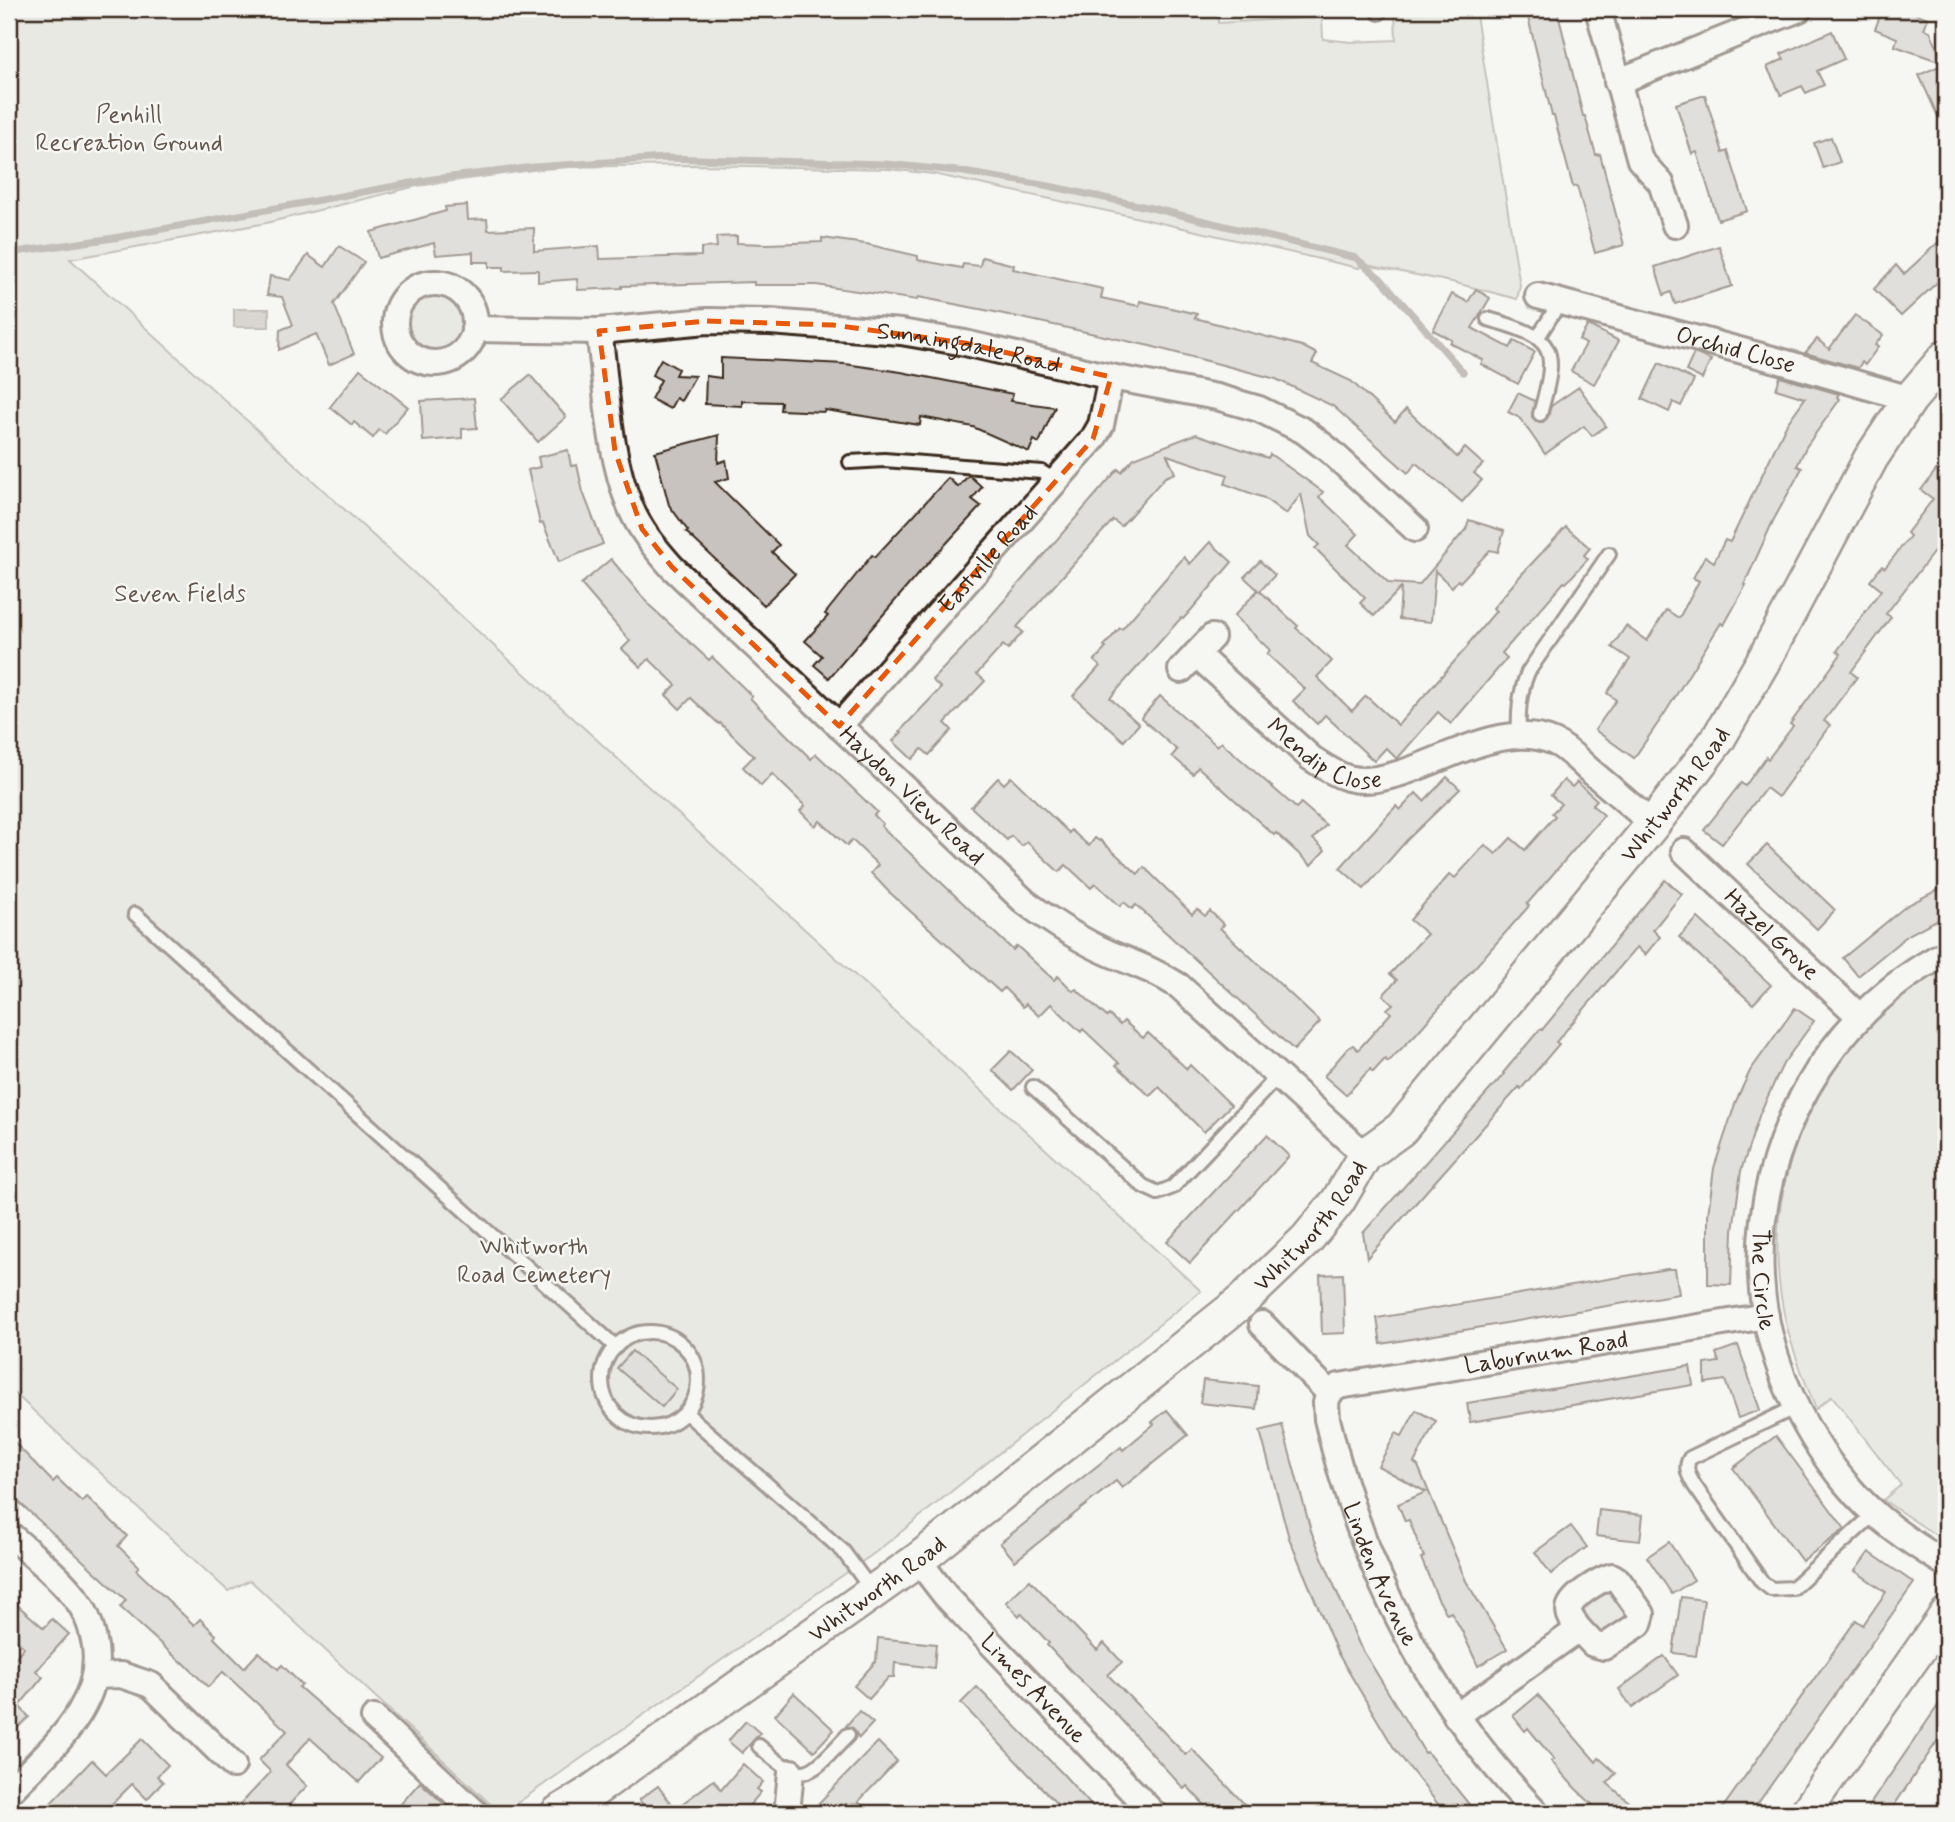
<svg xmlns="http://www.w3.org/2000/svg" width="1955" height="1822" font-family="Mynerve,sans-serif">
	<rect width="100%" height="100%" fill="#f6f6f2"/>
	<filter id="ink" filterUnits="userSpaceOnUse"><feTurbulence type="fractalNoise" baseFrequency=".0143" numOctaves="2"/><feDisplacementMap in="SourceGraphic" scale="14" xChannelSelector="R" yChannelSelector="G"/><feConvolveMatrix kernelMatrix="1 2 1 2 8 2 1 2 1" color-interpolation-filters="sRGB"/></filter>
	<g filter="url(#ink)">
		<g fill="#dad9d3" stroke="#8a8278" stroke-width="2">
			<path d="M9 9H1218V23L1322 17 1323 39 1351 42 1396 40 1395 14 1475 9 1520 286 1517 299 1452 282 1361 264 1359 268 1126 215 933 174 888 169 694 165 554 167 417 186 266 223 70 259 1201 1291 876 1552 503 1813H500L250 1580 228 1591 9 1388Z"/>
			<circle cx="434" cy="323" r="29"/>
			<path d="M1946 963V1542L1883 1500 1901 1485 1832 1396 1816 1409C1805 1381 1793 1353 1786 1323 1764 1228 1785 1139 1841 1060 1852 1044 1864 1027 1878 1014 1899 994 1922 979 1946 963Z"/>
			<path d="M1610 1586 1632 1616 1605 1636 1598 1633 1581 1606Z"/>
		</g>
		<rect fill="#b6b0a9" stroke="#857a71" stroke-width="2" x="234" y="309" width="35" height="18"/>
		<g fill="none" stroke-linecap="round" stroke-linejoin="round">
			<path stroke="#857a71" stroke-width="7" d="M9 253 114 238 433 179 534 167 664 158 886 164 957 171 1049 186 1156 209 1356 258 1381 279 1463 372"/>
		</g>
		<g fill="#c8c3be" stroke="#3b2a1e" stroke-width="2">
			<path d="M1526 9H1557L1583 116H1585L1596 155 1600 154 1624 245 1595 253 1577 186 1573 187 1554 116H1552Z"/>
			<path d="M1883 9H1904L1928 18 1924 29 1930 31 1944 63 1895 46 1897 38 1875 29Z"/>
			<path d="M1832 31 1844 59 1817 71 1824 85 1806 93 1802 86 1781 95 1767 67 1784 59 1781 54Z"/>
			<path d="M1946 63V134L1919 75Z"/>
			<path d="M1705 95 1723 153 1728 151 1747 211 1718 220 1697 152 1692 154 1676 104Z"/>
			<path d="M1831 137 1840 162 1823 168 1814 143Z"/>
			<path d="M467 205 468 220 487 219 488 230 534 228V251L599 246 600 259 701 256V248L717 247 716 237 737 236V243L768 244 822 242V238L866 244 918 256V260L962 268 963 264 980 266 982 257 1014 265 1013 269 1103 289 1101 298 1139 306 1140 301 1197 314 1195 318 1302 346 1317 354 1312 363 1351 381 1395 422 1406 409 1457 457 1465 448 1483 464 1474 473 1482 480 1462 502 1416 463 1408 473 1333 406 1276 379 1150 346 990 311 918 297 917 300 816 285H754V282L622 286V288L578 290 577 279 538 282V270L504 271V267H489V262H473V252L436 255 434 243 378 258 371 232 446 211 445 207Z"/>
			<path d="M1946 235V274L1901 316 1874 289 1896 265 1904 274Z"/>
			<path d="M339 246 364 262 334 304 354 354 329 365 316 334 279 350 280 330 293 325 282 297 267 295 270 276 290 280 308 255 325 267Z"/>
			<path d="M1719 246 1732 286 1675 304 1671 292 1664 295 1655 267Z"/>
			<path d="M1476 289 1490 298 1472 328 1510 348 1514 341 1535 352 1518 384 1481 364 1483 360 1450 343 1452 340 1433 330 1452 294 1468 302Z"/>
			<path d="M1855 315 1883 335 1875 345 1878 347 1865 365 1862 362 1858 368 1805 353 1817 339 1829 349Z"/>
			<path d="M1588 325 1619 341 1594 384 1571 371 1586 344 1579 340Z"/>
			<path d="M1694 353 1711 360 1702 379 1686 371Z"/>
			<path d="M721 358 845 364 901 372 1013 394 1011 401 1055 407 1039 443 1034 440 1029 452 973 427 921 417 920 425 825 410V412L780 410 781 402 742 401V406L705 404 706 376 721 378Z"/>
			<path d="M661 359 678 369 675 375 695 376 681 401 676 398 670 409 651 399 661 380 652 375Z"/>
			<path d="M1659 363 1694 380 1681 406 1673 402 1669 412 1642 399Z"/>
			<path d="M360 369 408 407 385 434 379 430 373 438 354 422 352 425 330 407Z"/>
			<path d="M530 375 566 417 538 442 501 399Z"/>
			<path d="M1780 377 1839 394 1837 397 1840 399 1806 447 1797 466 1802 468 1773 521 1744 585H1746L1724 625 1721 623 1665 713 1634 758 1595 730 1616 700 1607 693 1630 659 1612 647 1626 626 1647 641 1666 610 1679 618 1699 581 1693 578 1705 556 1714 562 1725 540 1730 542 1786 425 1805 398 1776 389Z"/>
			<path d="M1579 387 1606 426 1592 436 1584 426 1545 454 1520 418 1508 412 1518 393 1535 401 1532 417 1537 422H1543L1548 417 1551 406Z"/>
			<path d="M474 398 477 428 462 429V438L423 441 421 401Z"/>
			<path d="M1196 434 1268 458 1270 454 1323 492 1319 497 1358 534 1348 545 1389 583 1419 585 1466 529 1469 520 1504 531 1498 552 1490 550 1460 582 1458 580 1452 587 1435 571 1431 622 1399 619 1401 588 1374 616 1360 603 1365 598 1315 548 1319 545 1310 536 1301 494 1286 514 1264 498 1225 484 1228 475 1167 455 1175 473 1165 477 1121 526 1113 520 1017 627 1023 632 1008 649 1003 645 977 674 985 681 945 723 952 730 929 755 922 749 912 759 893 741 902 732 900 731 941 688 932 680 963 648 1118 469 1121 472 1134 458Z"/>
			<path d="M719 435 718 463 726 460 729 478 715 482 779 545 772 552 795 574 764 605 686 532 688 531 669 505 655 452Z"/>
			<path d="M568 450 571 466 577 465 583 492 603 544 559 562 543 523 540 524 528 470 540 467 538 457Z"/>
			<path d="M1946 457V536L1886 614 1891 617 1851 672 1857 677 1824 721 1830 725 1778 797 1766 788 1722 844 1704 830 1741 783 1745 786 1766 757 1768 759 1793 726 1790 724 1841 654 1837 651 1881 590 1870 581 1882 566 1885 568 1910 536 1907 533 1933 499 1921 490Z"/>
			<path d="M969 475 982 487 972 499 981 506 918 574 829 678 814 665 822 656 805 641 828 616 825 614 872 555 875 557 948 478 958 487Z"/>
			<path d="M1566 527 1590 548 1584 555 1588 559 1566 583 1564 582 1502 653 1507 658 1451 724 1438 712 1397 759 1386 748 1374 761 1325 715 1317 724 1293 701 1305 689 1267 654 1270 650 1234 616 1258 590 1244 577 1260 561 1275 575 1260 591 1298 626 1296 628 1332 661 1317 677 1352 711 1366 696 1398 725 1469 645 1468 644 1496 611 1493 608 1521 575Z"/>
			<path d="M1210 542 1232 562 1192 609 1183 619 1181 618 1110 698 1139 724 1124 741 1073 696 1100 666 1094 661 1106 648 1104 646 1120 628 1122 629 1184 557 1190 564Z"/>
			<path d="M611 559 649 605 709 660 712 657 752 696 750 698 811 759 816 754 844 780 877 812 874 815 883 824 881 826 1013 950 1017 946 1054 980 1058 976 1073 991 1076 989 1107 1017 1109 1015 1120 1025 1124 1021 1143 1038 1148 1033 1187 1069 1190 1065 1231 1105 1204 1132 1159 1087 1150 1096 1116 1065 1119 1063 1083 1029 1081 1032 1051 1004 1039 1016 1026 1004 1023 1007 1004 988 1000 992 888 891 871 873 878 865 852 840 847 846 820 821 815 826 800 811 805 806 772 774 761 786 743 767 754 756 720 723 719 724 691 698 680 709 666 695 676 685 649 659 641 667 622 649 630 641 581 584Z"/>
			<path d="M1160 696 1217 746 1221 742 1296 808 1301 803 1326 825 1313 839 1325 850 1311 865 1276 833 1274 835 1198 767 1193 774 1172 756 1177 750 1141 718Z"/>
			<path d="M1011 777 1069 833 1071 830 1089 846 1095 838 1099 841 1100 840 1138 874 1144 867 1192 914 1197 909 1205 916 1210 911 1224 925 1220 928 1320 1022 1294 1050 1136 905 1132 909 1124 902 1120 906 1095 883 1091 888 1066 865 1059 872 1027 842 1022 846 1011 836 1007 840 971 807 998 778 1004 784Z"/>
			<path d="M1447 777 1460 789 1407 840 1364 889 1340 868 1396 806 1400 810 1416 793 1424 801Z"/>
			<path d="M1564 780 1572 787 1577 782 1597 800 1592 805 1604 815 1527 904 1529 906 1415 1035 1388 1062 1385 1059 1373 1072 1370 1069 1346 1095 1324 1076 1348 1048 1353 1045 1358 1050 1391 1013 1387 1009 1393 1004 1383 995 1397 980 1390 974 1427 934 1410 920 1450 874 1455 878 1485 845 1496 854 1511 838 1525 850 1555 816 1552 813 1561 804 1551 795Z"/>
			<path d="M1767 845 1835 910 1817 929 1748 864Z"/>
			<path d="M1665 880 1682 894 1653 930 1660 937 1645 955 1637 947 1556 1042 1559 1044 1521 1089 1519 1087 1367 1258 1363 1233 1504 1074 1503 1073 1540 1029 1542 1030Z"/>
			<path d="M1941 888 1946 899V915L1908 935 1858 976 1843 958 1906 906Z"/>
			<path d="M1698 918 1771 985 1753 1004 1679 937Z"/>
			<path d="M1795 1008 1814 1021 1783 1064 1760 1113 1741 1171 1733 1231 1731 1285 1708 1284V1215L1714 1168 1736 1101 1750 1071Z"/>
			<path d="M1011 1051 1032 1070 1013 1090 992 1070Z"/>
			<path d="M1267 1135 1289 1156 1190 1263 1167 1242Z"/>
			<path d="M1667 1269H1675L1679 1294 1381 1344 1377 1318Z"/>
			<path d="M1343 1274 1345 1333 1322 1334 1320 1275Z"/>
			<path d="M1738 1345 1760 1410 1738 1418 1725 1380 1705 1383V1364L1719 1362 1716 1353Z"/>
			<path d="M632 1351 677 1389 662 1407 617 1368Z"/>
			<path d="M1690 1366 1693 1385 1470 1422 1467 1403Z"/>
			<path d="M1203 1380 1258 1386 1256 1409 1200 1403Z"/>
			<path d="M1167 1410 1188 1435 1122 1488 1116 1481 1015 1561 1000 1543 1121 1447 1123 1450 1154 1424 1152 1422Z"/>
			<path d="M1416 1410 1436 1421 1414 1463 1418 1466 1466 1581 1507 1649 1478 1666 1462 1631 1451 1612 1447 1614 1438 1599 1421 1558 1424 1557 1417 1540 1409 1520 1405 1521 1398 1504 1426 1492 1378 1466 1396 1433 1402 1436Z"/>
			<path d="M1282 1425 1311 1531 1359 1644 1425 1753 1427 1752 1476 1813H1445L1394 1748 1337 1652 1289 1538 1260 1431Z"/>
			<path d="M1776 1436 1845 1529 1802 1561 1733 1468Z"/>
			<path d="M9 1437 53 1482 57 1478 82 1502 87 1497 127 1536 118 1546 139 1566 136 1570 194 1625 200 1619 216 1635 214 1638 244 1668 259 1652 278 1669 282 1665 302 1685 299 1687 381 1758 359 1782 310 1738 286 1765 307 1786 281 1813H232L271 1772 259 1760 287 1731 223 1672 208 1687 183 1662 182 1663 120 1607 126 1600 9 1493Z"/>
			<path d="M1599 1510 1643 1515 1640 1541 1596 1536Z"/>
			<path d="M1571 1526 1587 1547 1551 1574 1535 1552Z"/>
			<path d="M1669 1542 1694 1580 1672 1594 1647 1557Z"/>
			<path d="M1869 1552 1914 1583 1751 1813H1719L1856 1620 1863 1625 1886 1592 1855 1571Z"/>
			<path d="M1030 1580 1097 1650 1104 1643 1122 1662 1108 1675 1186 1755 1192 1749 1253 1813H1212L1187 1786 1184 1789 1113 1711 1073 1673 1047 1645 1049 1643 1021 1613 1019 1616 1006 1602Z"/>
			<path d="M1681 1597 1704 1600 1696 1656 1673 1653Z"/>
			<path d="M9 1598 44 1628 52 1619 69 1634 36 1671 43 1677 19 1706 29 1717 9 1736V1665L24 1647 9 1634Z"/>
			<path d="M878 1638 936 1644 934 1668 895 1663 894 1677H889L869 1699 854 1686 876 1661Z"/>
			<path d="M1664 1656 1678 1675 1632 1708 1619 1689Z"/>
			<path d="M977 1687 1063 1774 1098 1813H1066L1057 1804 961 1703Z"/>
			<path d="M794 1693 834 1730 814 1751 775 1715Z"/>
			<path d="M1946 1694V1737L1942 1734 1889 1813H1864Z"/>
			<path d="M1538 1695 1596 1762 1599 1758 1616 1773 1607 1783 1642 1813H1601L1575 1788 1551 1761 1554 1759 1542 1745 1528 1728 1525 1731 1513 1716Z"/>
			<path d="M859 1711 873 1723 859 1738 853 1728 846 1726Z"/>
			<path d="M746 1721 760 1733 742 1753 728 1741Z"/>
			<path d="M142 1739 168 1765 157 1776 163 1782 147 1799 132 1784 103 1813H59L50 1804 92 1760 106 1774Z"/>
			<path d="M878 1742 897 1761 858 1802 870 1813H809Z"/>
			<path d="M743 1764 763 1782 757 1789 761 1792 743 1813H650L639 1800 658 1786 675 1809 714 1780 721 1790Z"/>
			<path d="M420 1782 454 1813H393Z"/>
		</g>
		<g fill="none" stroke-linecap="round" stroke-linejoin="round">
			<defs>
				<g id="service">
					<path d="M1379 9V13"/>
					<path d="M1488 319C1556 338 1559 347 1540 414"/>
					<path d="M1538 337 1560 302"/>
					<path d="M850 462 884 460 1042 472 1056 481"/>
					<path d="M1519 737C1518 713 1519 694 1528 672L1609 554"/>
					<path d="M135 914 616 1347"/>
					<path d="M1033 1087 1143 1186 1158 1193 1173 1187 1279 1075"/>
					<circle cx="650" cy="1380" r="48"/>
					<path d="M1796 1407 1690 1458C1684 1468 1689 1476 1694 1485L1762 1582 1771 1589 1793 1588 1874 1514"/>
					<path d="M686 1413 843 1551 873 1592"/>
					<path d="M759 1746C805 1787 808 1777 848 1735"/>
				</g>
				<g id="minor">
					<path d="M1598 9 1640 160 1661 183 1675 225"/>
					<path d="M1617 82 1799 9"/>
					<circle cx="435" cy="323" r="40"/>
					<path id="s1" d="M1538 296 1780 361 1910 399"/>
					<path id="s2" d="M474 329 599 331 707 321 770 322 901 332 965 343 1111 377 1217 397 1259 409 1304 431 1330 451 1415 529"/>
					<path id="s3" d="M599 331C607 389 608 452 630 506 639 529 656 549 672 567L1025 902C1052 922 1079 940 1109 953 1135 964 1154 970 1179 986L1365 1155"/>
					<path id="s4" d="M1196 654 1311 758C1323 766 1334 774 1348 778 1365 783 1384 778 1401 773 1447 759 1505 721 1554 742 1567 748 1578 760 1588 769 1610 787 1631 806 1653 824"/>
					<path d="M1181 670 1212 637"/>
					<path id="s5" d="M839 726 1093 439 1101 425 1111 377"/>
					<path id="s6" d="M1684 851 1859 1016"/>
					<path id="s7" d="M1946 953C1829 1013 1754 1145 1761 1277 1765 1352 1799 1428 1847 1485 1874 1518 1910 1542 1946 1564"/>
					<path id="s8" d="M1262 1324 1329 1393 1326 1403 1327 1419C1362 1569 1430 1702 1537 1813"/>
					<path id="s9" d="M1329 1393 1339 1386 1766 1316"/>
					<path d="M9 1534C31 1554 56 1573 75 1597 84 1608 90 1622 93 1636 110 1702 50 1749 9 1792"/>
					<path id="s10" d="M918 1560 945 1595 1153 1813"/>
					<path d="M96 1676 121 1675 151 1685 233 1765"/>
					<path d="M1456 1716 1579 1629C1575 1624 1569 1617 1569 1610 1569 1597 1601 1579 1612 1576L1618 1580 1642 1614 1639 1624 1604 1647 1593 1644 1579 1629"/>
					<path d="M374 1718 476 1813"/>
					<path d="M787 1813 791 1772"/>
				</g>
				<path id="tertiary" d="M1805 1813 1946 1613"/>
				<g id="secondary">
					<path id="s11" d="M558 1813 587 1795 918 1560 1241 1302 1307 1239 1338 1201 1365 1155 1401 1129 1653 824 1718 739 1765 658 1871 458 1910 399 1946 357"/>
				</g>
			</defs>
			<use href="#service" stroke="#3b2a1e" stroke-width="18"/>
			<use href="#minor" stroke="#3b2a1e" stroke-width="30"/>
			<use href="#tertiary" stroke="#3b2a1e" stroke-width="35"/>
			<use href="#secondary" stroke="#3b2a1e" stroke-width="38"/>
			<use href="#service" stroke="#f6f6f2" stroke-width="12"/>
			<use href="#minor" stroke="#f6f6f2" stroke-width="24"/>
			<use href="#tertiary" stroke="#f6f6f2" stroke-width="30"/>
			<use href="#secondary" stroke="#f6f6f2" stroke-width="33"/>
		</g>
	</g>
	<path d="M0 0H1955V1822H0ZM707 321 833 325 965 343 1111 377 1093 439 839 726 672 567 642 529 615 451 599 331Z" fill="#f6f6f2" fill-opacity=".55" fill-rule="evenodd"/>
	<path fill="none" stroke="#e8590c" stroke-width="5" stroke-dasharray="14 9" stroke-linejoin="round" d="M707 321 833 325 965 343 1111 377 1093 439 839 726 672 567 642 529 615 451 599 331Z"/>
	<g text-anchor="middle" stroke-width="5" stroke-linejoin="round" paint-order="stroke">
		<g font-size="24" fill="#63564b" stroke="#f6f6f2">
			<text x="129" y="122">Penhill<tspan x="129" dy="28">Recreation Ground</tspan></text>
			<text x="180" y="601">Seven Fields</text>
			<text x="534" y="1254">Whitworth<tspan x="534" dy="28">Road Cemetery</tspan></text>
		</g>
		<g font-size="24" fill="#3b2a1e" stroke="#f6f6f2">
			<text dy="8" stroke="none"><textPath href="#s2" startOffset="497">Sunningdale Road</textPath></text>
			<text dy="8" stroke="none"><textPath href="#s1" startOffset="205">Orchid Close</textPath></text>
			<text dy="8" stroke="none"><textPath href="#s5" startOffset="224">Eastville Road</textPath></text>
			<text dy="8" stroke="none"><textPath href="#s4" startOffset="166">Mendip Close</textPath></text>
			<text dy="8" stroke="none"><textPath href="#s11" startOffset="1524">Whitworth Road</textPath></text>
			<text dy="8" stroke="none"><textPath href="#s3" startOffset="584">Haydon View Road</textPath></text>
			<text dy="8" stroke="none"><textPath href="#s6" startOffset="121">Hazel Grove</textPath></text>
			<text dy="8" stroke="none"><textPath href="#s11" startOffset="957">Whitworth Road</textPath></text>
			<text dy="8" stroke="none"><textPath href="#s7" startOffset="396">The Circle</textPath></text>
			<text dy="8" stroke="none"><textPath href="#s9" startOffset="222">Laburnum Road</textPath></text>
			<text dy="8" stroke="none"><textPath href="#s8" startOffset="287">Linden Avenue</textPath></text>
			<text dy="8" stroke="none"><textPath href="#s11" startOffset="390">Whitworth Road</textPath></text>
			<text dy="8" stroke="none"><textPath href="#s10" startOffset="173">Limes Avenue</textPath></text>
		</g>
	</g>
	<rect width="1955" height="1822" fill="none" stroke="#f6f6f2" stroke-width="35"/>
	<rect x="18" y="18" width="1920" height="1787" fill="none" stroke="#3b2a1e" stroke-width="2.5" filter="url(#ink)"/>
</svg>
